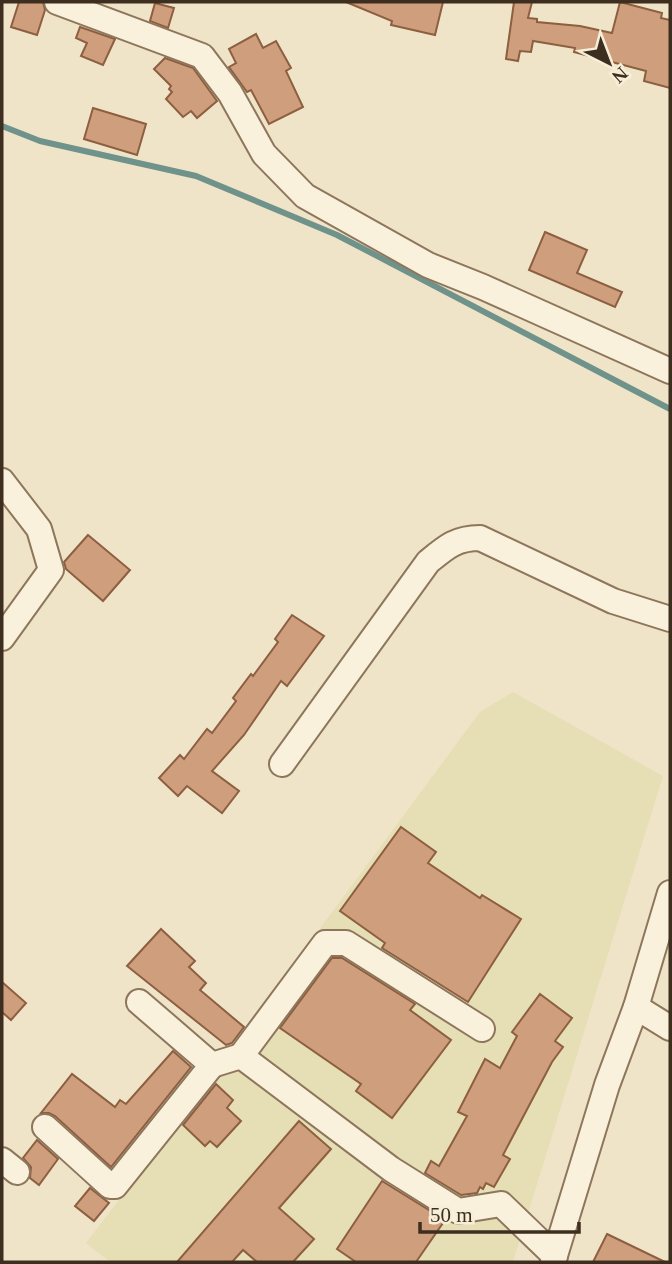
<svg xmlns="http://www.w3.org/2000/svg" width="672" height="1264" font-family="Georgia,serif">
	<rect width="100%" height="100%" fill="#f0e4c8"/>
	<path fill="#e6deb5" d="M513 692 663 776 513 1262H110L86 1243 176 1125 172 1121 236 1042 480 712Z"/>
	<g fill="none" stroke-linecap="round" stroke-linejoin="round">
		<path stroke="#6f938a" stroke-width="6" d="M2 126 40 141 196 176 337 235 670 409"/>
	</g>
	<g fill="#cf9f7d" stroke="#8d5f41" stroke-width="2">
		<path d="M19 2H43L45 10 37 35 11 27Z"/>
		<path d="M346 2H443L435 35 391 25 392 21Z"/>
		<path d="M514 2H532L528 18 537 19V22L580 26 612 33 620 2 662 13 661 18 670 20V88L644 81 646 71 574 52 575 48 533 41 531 52 520 51 518 61 506 59Z"/>
		<path d="M155 3 174 8 168 28 150 21Z"/>
		<path d="M80 27 115 39 103 65 81 56 87 43 76 38Z"/>
		<path d="M256 34 263 48 276 41 291 68 286 71 303 107 269 124 251 90 247 92 229 67 236 63 229 49Z"/>
		<path d="M165 58 193 68 217 101 197 118 191 111 183 117 166 99 172 92 169 89 171 86 154 69Z"/>
		<path d="M93 108 146 124 137 155 84 139Z"/>
		<path d="M545 232 587 250 577 273 622 292 615 307 529 270Z"/>
		<path d="M88 535 130 570 103 601 66 569 64 562Z"/>
		<path d="M292 615 324 636 287 686 281 681 244 735 212 771 239 791 222 813 187 786 178 796 159 778 180 755 184 759 207 729 212 733 236 701 233 698 251 674 253 676 278 642 275 639Z"/>
		<path d="M401 827 436 852 428 863 480 898 482 895 521 919 468 1002 382 948 385 943 340 911Z"/>
		<path d="M161 929 195 961 189 967 206 983 200 990 244 1027 232 1043 226 1045 127 966Z"/>
		<path d="M332 958H342L415 1004 410 1010 451 1040 392 1118 356 1091 361 1084 280 1028Z"/>
		<path d="M2 982 26 1003 11 1020 2 1012Z"/>
		<path d="M540 994 572 1018 555 1041 563 1047 552 1062 503 1155 510 1159 494 1187 486 1183 483 1189 480 1187 477 1193 461 1195 425 1173 431 1161 439 1166 467 1116 458 1112 485 1059 500 1068 517 1036 512 1032Z"/>
		<path d="M173 1051 191 1067 111 1167 55 1116 49 1113H41L72 1074 115 1107 120 1100 126 1104Z"/>
		<path d="M216 1084 233 1100 227 1108 241 1121 217 1147 210 1141 205 1146 183 1125Z"/>
		<path d="M299 1121 331 1149 279 1208 314 1239 293 1262H257L243 1250 232 1262H177Z"/>
		<path d="M37 1140 58 1159 39 1185 30 1178 31 1167 23 1158Z"/>
		<path d="M382 1181 445 1220 416 1262H356L337 1249Z"/>
		<path d="M90 1188 109 1203 94 1221 75 1206Z"/>
		<path d="M607 1234 665 1262H593Z"/>
	</g>
	<g fill="none" stroke-linecap="round" stroke-linejoin="round">
		<defs>
			<g id="minor">
				<path d="M57 2 202 56 230 93 264 154 305 196 428 265 483 287 670 371"/>
				<path d="M2 481 39 529 51 570 2 638"/>
				<path d="M282 764 428 562C446 547 456 538 480 538L613 601 670 619"/>
				<path d="M139 1002 212 1065 241 1056 391 1169 458 1211 501 1204 555 1256"/>
				<path d="M636 1007 670 1028"/>
				<path d="M241 1056 325 943H346L482 1029"/>
				<path d="M45 1127 110 1186H115L212 1065"/>
				<path d="M2 1160 17 1172"/>
				<path d="M553 1262 607 1085 636 1007 670 893"/>
			</g>
		</defs>
		<use href="#minor" stroke="#8d765c" stroke-width="28"/>
		<use href="#minor" stroke="#faf1dc" stroke-width="24"/>
	</g>
	<rect width="672" height="1264" fill="none" stroke="#3d2e20" stroke-width="7"/>
	<g transform="translate(609 63) rotate(138)" stroke="#f7eed8" stroke-width="5" paint-order="stroke">
	<path d="M0-5L12 26L0 18L-12 26Z" fill="#3d2e20"/>
	<text y="-10" font-size="19" font-weight="bold" text-anchor="middle" fill="#3d2e20">N</text>
	</g>
	<path d="M420 1222v10h159v-10" fill="none" stroke="#3d2e20" stroke-width="3.5"/>
	<text x="430" y="1222" font-size="21" fill="#3d2e20" stroke="#f7eed8" stroke-width="5" paint-order="stroke">50 m</text>
</svg>
